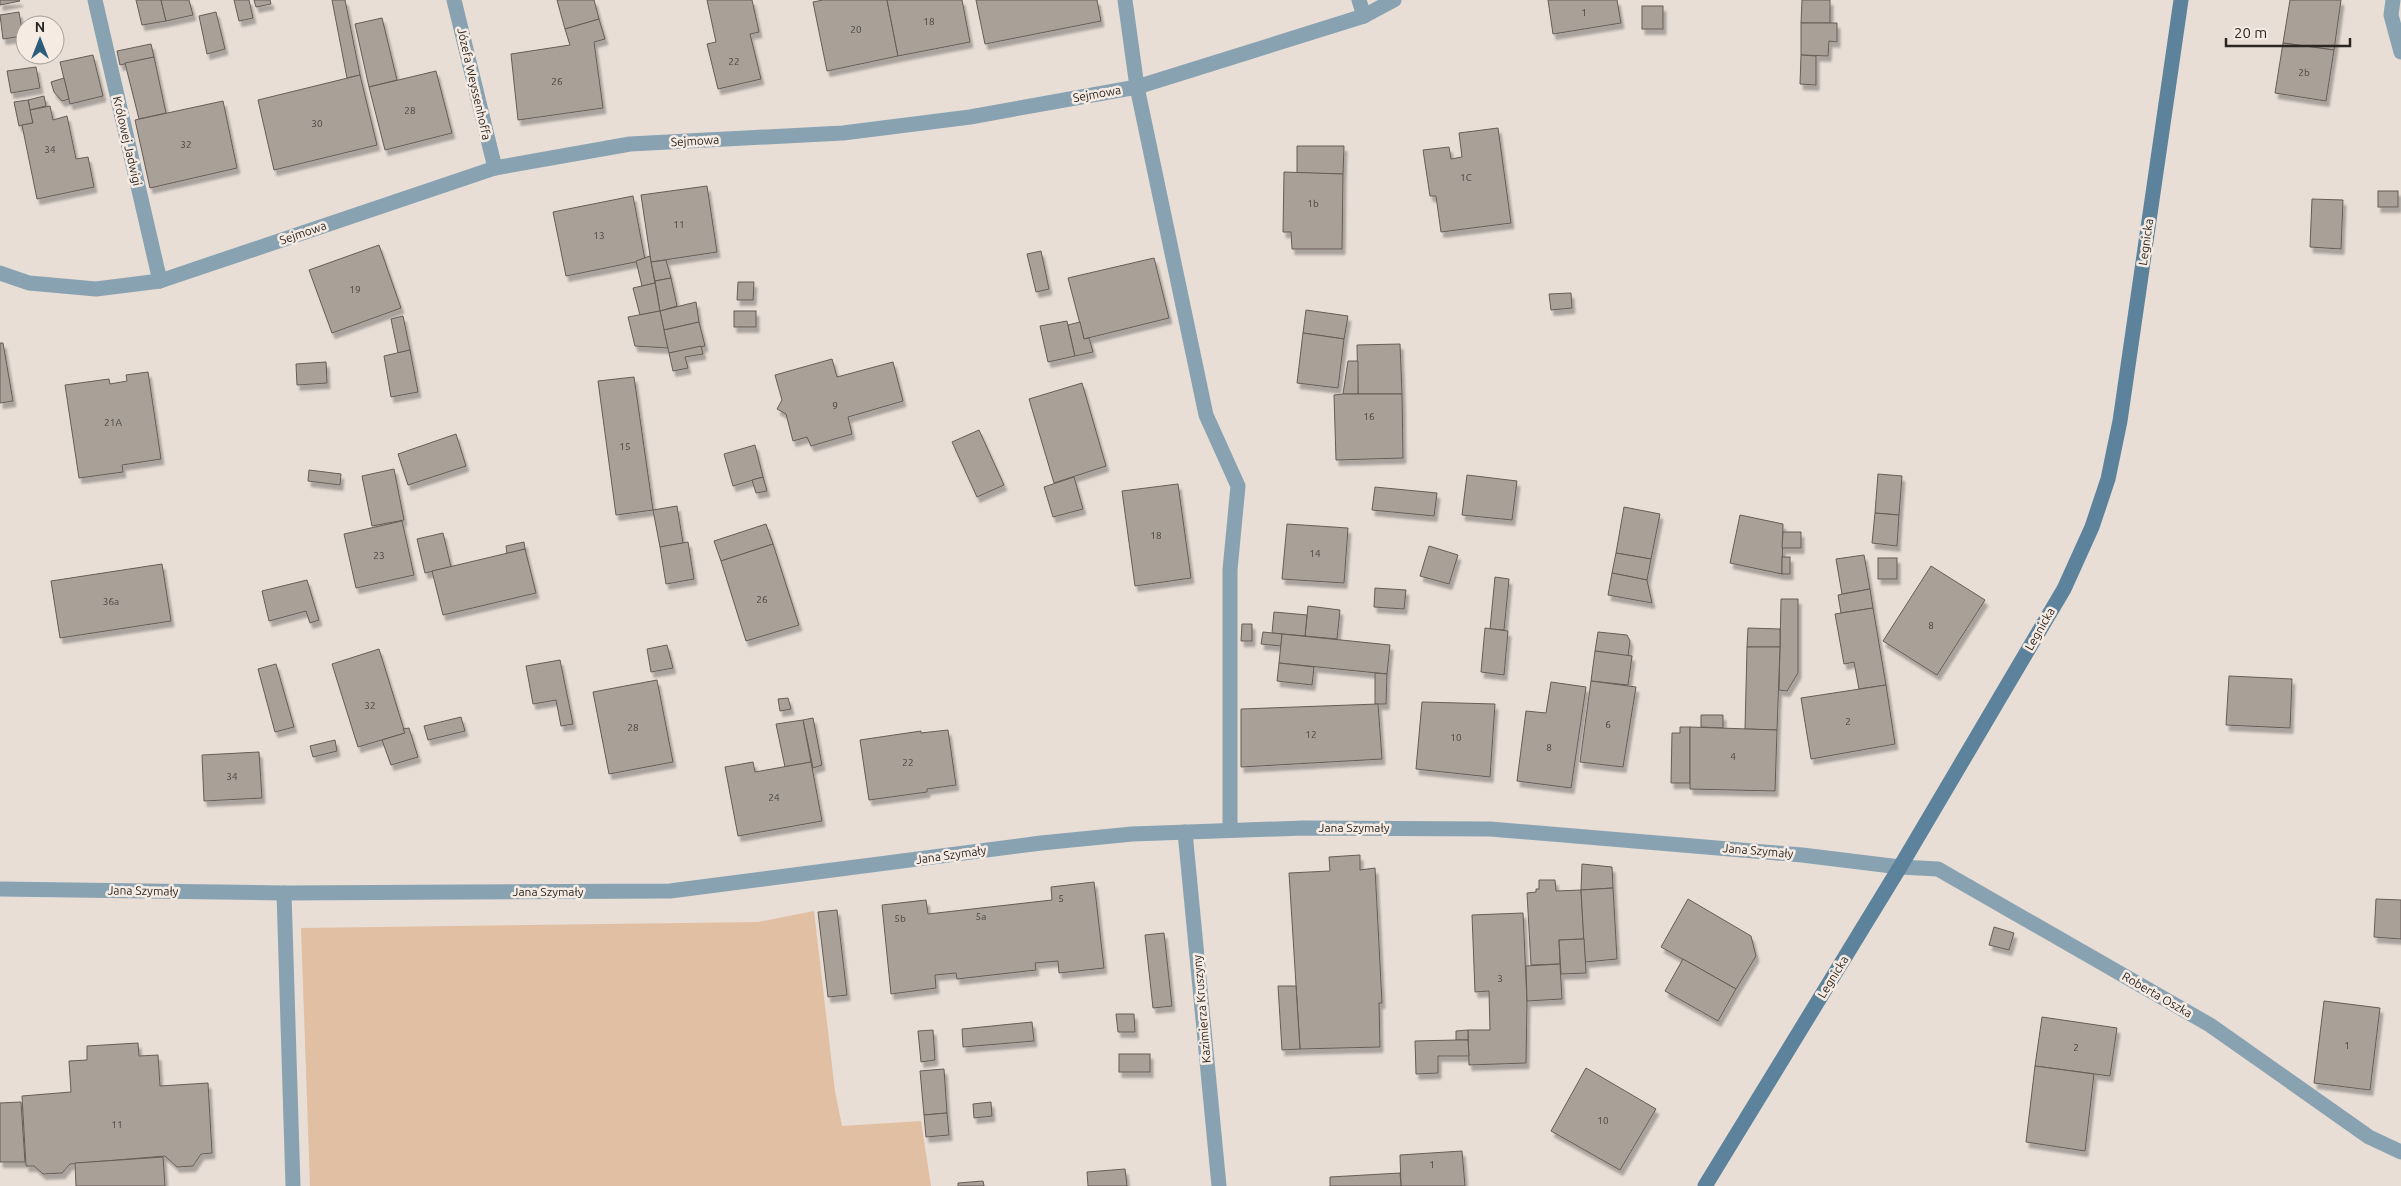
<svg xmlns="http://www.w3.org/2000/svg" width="2401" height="1186" font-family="Ubuntu,sans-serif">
	<defs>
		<filter id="shadow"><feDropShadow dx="3" dy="5.5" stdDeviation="1" flood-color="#0004"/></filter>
	</defs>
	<rect width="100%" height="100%" fill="#e8ded6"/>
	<path fill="#e1bfa3" d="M814 911 835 1091 842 1126 921 1121 931 1186H310L301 928 758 922Z"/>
	<g fill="#a9a098" stroke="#665d56" filter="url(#shadow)">
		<path d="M0 0H19L20 1 0 5Z"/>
		<path d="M136 0H161L166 21 142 25Z"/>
		<path d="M161 0H189L193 15 166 21Z"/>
		<path d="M234 0H249L253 18 239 21Z"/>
		<path d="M254 0H270L271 4 256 7Z"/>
		<path d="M332 0H345L360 75 347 78Z"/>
		<path d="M557 0H594L599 19 565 29Z"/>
		<path d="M707 0H752L759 32 750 34 761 79 718 89 707 44 716 42Z"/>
		<path d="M823 0H887L898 56 827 71 813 2Z"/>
		<path d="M887 0H962L970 42 898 56Z"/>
		<path d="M976 0H1097L1101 21 985 44Z"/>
		<path d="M1548 0H1617L1621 23 1553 34Z"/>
		<path d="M1802 0H1830V23H1801Z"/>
		<path d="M2290 0H2341L2334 50 2283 43Z"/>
		<rect x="1642" y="6" width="21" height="23"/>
		<path d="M19 12 23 36 3 39 0 15Z"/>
		<path d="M216 12 225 49 207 54 199 16Z"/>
		<path d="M382 18 397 80 369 87 355 24Z"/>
		<path d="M599 19 605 39 594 42 603 108 518 120 511 54 570 45 565 29Z"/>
		<path d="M1801 23H1837V42L1829 41 1828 56 1801 55Z"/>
		<path d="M2283 43 2334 50 2326 101 2275 93Z"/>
		<path d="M151 44 154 57 120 65 117 51Z"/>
		<path d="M93 55 103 96 70 104 60 62Z"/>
		<path d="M1801 55 1816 56V85L1800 84Z"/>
		<path d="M154 57 166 113 139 119 125 63Z"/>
		<path d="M36 67 40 88 11 93 7 71Z"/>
		<path d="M436 71 452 133 385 150 369 87Z"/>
		<path d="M360 75 377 145 274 170 258 100Z"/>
		<path d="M64 78 69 99 62 101 54 92 51 82Z"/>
		<path d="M44 96 46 106 30 110 28 100Z"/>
		<path d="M28 100 33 123 19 126 14 102Z"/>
		<path d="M223 101 237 168 150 188 135 120Z"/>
		<path d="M50 106 53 120 67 116 76 159 88 157 94 187 37 199 22 125 33 123 30 110Z"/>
		<path d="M1498 128 1511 223 1441 232 1436 196H1430L1423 150 1449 147 1451 159 1462 157 1459 133Z"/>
		<path d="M1297 146H1344L1343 174 1297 173Z"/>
		<path d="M1284 172 1343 174 1342 249H1292L1291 232H1283Z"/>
		<path d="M707 186 717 252 651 262 641 195Z"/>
		<rect x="2378" y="191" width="20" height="16"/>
		<path d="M633 196 645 260 566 276 553 212Z"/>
		<path d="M2312 199 2343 200 2341 249 2310 247Z"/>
		<path d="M379 245 401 308 332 333 309 270Z"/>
		<path d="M1041 251 1049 289 1036 292 1027 254Z"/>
		<path d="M650 256 655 283 642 286 636 261Z"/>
		<path d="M1154 258 1169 318 1084 339 1068 278Z"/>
		<path d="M666 260 671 278 655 281 651 262Z"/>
		<path d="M671 278 677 306 660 311 655 281Z"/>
		<path d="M738 282H754L753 300H737Z"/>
		<path d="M655 283 660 311 640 315 633 288Z"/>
		<path d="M1571 293 1572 308 1551 310 1549 294Z"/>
		<path d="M696 302 699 322 664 330 660 311Z"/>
		<path d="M1306 310 1348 316 1344 339 1303 333Z"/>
		<path d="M660 311 668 348 635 346 628 317Z"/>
		<rect x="734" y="311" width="22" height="16"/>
		<path d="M403 316 410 350 398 353 391 319Z"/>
		<path d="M1067 321 1075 356 1048 362 1040 326Z"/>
		<path d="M699 322 705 346 669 353 664 330Z"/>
		<path d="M1080 322 1084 339 1089 338 1093 352 1075 356 1068 325Z"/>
		<path d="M1303 333 1344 339 1338 388 1297 383Z"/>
		<path d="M0 343H3L13 401 0 403Z"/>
		<path d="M1400 344 1402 394H1358L1357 345Z"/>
		<path d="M701 346 703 354 685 357 688 368 673 371 669 353Z"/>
		<path d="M410 350 418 392 391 397 384 356Z"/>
		<path d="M832 359 837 377 893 362 903 401 848 417 852 434 811 446 807 437 793 441 786 414 777 409 782 400 775 375Z"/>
		<path d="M1348 361H1358V394H1343Z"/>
		<path d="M326 362 327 383 297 385 296 364Z"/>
		<path d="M148 372 161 459 122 465 123 472 79 478 65 385 109 379 110 384 127 381 126 375Z"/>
		<path d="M634 377 653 510 616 515 598 381Z"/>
		<path d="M1082 383 1106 466 1054 483 1029 399Z"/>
		<path d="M1343 394H1402L1403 458 1336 460 1334 395Z"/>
		<path d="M979 430 1004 485 977 497 952 442Z"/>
		<path d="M456 434 466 466 408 485 398 454Z"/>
		<path d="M755 445 763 477 733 486 724 454Z"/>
		<path d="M394 469 404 520 372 526 362 476Z"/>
		<path d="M309 470 341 474 340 485 308 481Z"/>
		<path d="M1878 474 1902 476 1899 515 1875 513Z"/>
		<path d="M1467 475 1517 481 1512 520 1462 515Z"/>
		<path d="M763 477 767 491 756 493 752 480Z"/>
		<path d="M1074 477 1083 509 1053 517 1044 487Z"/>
		<path d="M1178 484 1191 578 1135 586 1122 491Z"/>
		<path d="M1375 487 1437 493 1434 516 1372 510Z"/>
		<path d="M677 506 683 543 660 547 653 510Z"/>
		<path d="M1624 507 1660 514 1651 559 1616 553Z"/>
		<path d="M1875 513 1899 515 1897 546 1872 543Z"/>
		<path d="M1740 515 1783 524 1782 574 1730 563Z"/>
		<path d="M402 521 414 575 356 588 344 534Z"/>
		<path d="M766 524 773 544 721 561 714 541Z"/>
		<path d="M1287 524 1348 528 1344 583 1282 579Z"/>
		<path d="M1783 532H1801V548H1782Z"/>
		<path d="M443 533 451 567 425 573 417 539Z"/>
		<path d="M524 542 525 549 507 554 506 546Z"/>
		<path d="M688 542 694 579 666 584 660 547Z"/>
		<path d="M773 544 799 625 746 641 721 561Z"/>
		<path d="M1429 546 1458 555 1449 584 1420 576Z"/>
		<path d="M525 549 536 593 443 615 432 571Z"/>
		<path d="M1616 553 1651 559 1647 580 1612 573Z"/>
		<path d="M1864 555 1870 589 1842 594 1836 559Z"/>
		<rect x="1782" y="557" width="8" height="17"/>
		<rect x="1878" y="558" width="19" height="21"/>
		<path d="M162 564 171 621 60 638 51 581Z"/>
		<path d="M1931 566 1985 600 1937 675 1883 641Z"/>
		<path d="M1612 573 1647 580 1652 603 1608 595Z"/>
		<path d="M1495 577 1509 579 1504 630 1490 629Z"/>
		<path d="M307 580 319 620 310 623 306 611 269 621 262 591Z"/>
		<path d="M1375 588 1406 590 1404 609 1374 607Z"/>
		<path d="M1870 589 1873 608 1841 613 1838 595Z"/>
		<path d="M1781 599H1798V673L1787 691 1779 690Z"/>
		<path d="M1308 606 1340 610 1337 639 1305 636Z"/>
		<path d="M1873 608 1886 685 1859 689 1854 662 1844 664 1835 614Z"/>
		<path d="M1274 612 1307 615 1305 636 1272 633Z"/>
		<path d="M1242 624H1252V641H1241Z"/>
		<path d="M1485 628 1508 631 1504 675 1481 672Z"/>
		<path d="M1748 628 1780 629V647H1747Z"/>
		<path d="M1263 632 1282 634 1281 646 1261 644Z"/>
		<path d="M1598 632 1627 635 1630 641 1628 656 1595 651Z"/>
		<path d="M1282 634 1390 645 1387 674 1279 663Z"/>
		<path d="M667 645 673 668 651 672 647 649Z"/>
		<path d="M1747 647H1780L1777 730 1745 729Z"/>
		<path d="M379 649 405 733 358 747 332 664Z"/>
		<path d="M1595 651 1632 656 1628 685 1591 681Z"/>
		<path d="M560 660 573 724 561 726 556 700 533 704 526 666Z"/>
		<path d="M1279 663 1314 667 1312 685 1277 681Z"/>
		<path d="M276 664 294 727 275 732 258 669Z"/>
		<path d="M1375 673 1387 674 1386 704H1375Z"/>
		<path d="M2229 676 2292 679 2290 728 2226 725Z"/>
		<path d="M657 680 673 762 609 774 593 692Z"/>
		<path d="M1591 681 1636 687 1623 767 1580 762Z"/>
		<path d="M1551 682 1586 687 1571 788 1517 781 1526 711 1546 713Z"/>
		<path d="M1886 685 1895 744 1811 759 1801 698Z"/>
		<path d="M788 698 791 709 780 711 778 699Z"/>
		<path d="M1422 702 1495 704 1490 777 1416 769Z"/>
		<path d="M1378 704 1382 759 1241 767V709Z"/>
		<path d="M1701 715H1723V728L1701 727Z"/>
		<path d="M461 717 465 731 428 740 424 726Z"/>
		<path d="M813 718 822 765 813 768 803 720Z"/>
		<path d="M803 720 811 762 785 767 776 724Z"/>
		<path d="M1680 727H1690V783H1671L1672 733H1680Z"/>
		<path d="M1690 727 1777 730 1775 791 1690 789Z"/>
		<path d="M409 728 418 757 391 765 382 740 405 733 403 729Z"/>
		<path d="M948 730 956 785 927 789V792L869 800 860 740 921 731V733Z"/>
		<path d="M335 740 337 751 313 757 310 746Z"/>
		<path d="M259 752 262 798 204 801 202 755Z"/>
		<path d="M753 762 755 772 811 762 822 821 738 836 725 767Z"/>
		<path d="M1360 855V870L1375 868 1382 1003H1379L1380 1047 1300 1049 1289 873 1330 871 1329 857Z"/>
		<path d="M1582 864 1612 867 1613 888 1581 890Z"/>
		<path d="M1539 880H1555L1556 891 1581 890 1584 939 1559 940 1560 964 1531 965 1527 893 1536 892V889H1539Z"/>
		<path d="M1094 882 1104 968 1059 973 1058 961 1035 963 1036 970 957 979 956 973 935 975 936 988 891 994 882 905 926 900 928 914 1052 900 1051 887Z"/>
		<path d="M1613 888 1617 959 1585 962 1581 890Z"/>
		<path d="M1688 899 1751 936 1756 956 1736 989 1661 947Z"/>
		<path d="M2376 899 2401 900V939L2374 937Z"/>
		<path d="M837 910 847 995 828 997 818 912Z"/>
		<path d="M1523 913 1527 1001 1526 1063 1469 1065 1468 1030H1490L1489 991 1475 992 1472 915Z"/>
		<path d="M1994 927 2014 933 2009 950 1989 945Z"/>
		<path d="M1164 933 1172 1006 1153 1008 1145 935Z"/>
		<path d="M1584 939 1586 973 1561 974 1559 940Z"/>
		<path d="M1683 959 1736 989 1718 1021 1665 991Z"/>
		<path d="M1560 964 1562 999 1527 1001 1526 966Z"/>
		<path d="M1278 986H1296L1300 1049 1282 1050Z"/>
		<path d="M2324 1001 2380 1008 2370 1090 2314 1083Z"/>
		<path d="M1116 1014H1134L1135 1032H1118Z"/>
		<path d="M2042 1017 2117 1028 2110 1076 2035 1066Z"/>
		<path d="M1032 1022 1034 1041 963 1047 962 1029Z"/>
		<path d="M933 1030 935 1060 921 1062 918 1031Z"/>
		<path d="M1468 1030V1040H1456V1031Z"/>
		<path d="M1456 1040H1468L1469 1056H1438V1073L1416 1074 1415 1041Z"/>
		<path d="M138 1043 139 1056 158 1055 160 1086 208 1083 212 1153 201 1154 193 1166 177 1167 165 1156 70 1164 62 1173 43 1174 34 1166H26L22 1096 71 1092 69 1061 87 1060V1046Z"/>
		<rect x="1119" y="1054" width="31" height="18"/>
		<path d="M2035 1066 2094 1074 2085 1151 2026 1142Z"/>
		<path d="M1586 1068 1656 1109 1620 1170 1551 1131Z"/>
		<path d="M944 1069 947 1113 924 1115 920 1071Z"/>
		<path d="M21 1102 25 1162H0V1103Z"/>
		<path d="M991 1102 992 1116 974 1118 973 1104Z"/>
		<path d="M947 1113 949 1135 926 1137 924 1115Z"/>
		<path d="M1462 1151 1465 1186H1401L1400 1155Z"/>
		<path d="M163 1157 165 1186H76L75 1163Z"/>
		<path d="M1125 1169 1127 1186H1088L1087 1172Z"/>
		<path d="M1400 1173 1401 1186H1330V1177Z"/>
		<path d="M983 1181 984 1186H958V1183Z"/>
	</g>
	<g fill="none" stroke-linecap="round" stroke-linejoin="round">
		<g stroke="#88a2b2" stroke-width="15">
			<path d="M2393 0 2391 15 2401 52"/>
			<path d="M1137 87 1206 415 1238 486 1230 570V830"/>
			<path d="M284 893 293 1186"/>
		</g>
		<g stroke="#88a2b2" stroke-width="15">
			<path d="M95 0 160 281"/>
			<path d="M454 0 495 168"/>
			<path d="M1125 0 1137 87"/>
			<path d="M1359 0 1364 16"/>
			<path d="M0 273 29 283 96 289 160 281 495 168 630 144 843 133 970 117 1137 87 1364 16 1394 0"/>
			<path d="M1185 832 1219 1186"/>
			<path d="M0 889 284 893 670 891 1041 843 1132 834 1304 828 1490 829 1802 855 1900 867 1938 869 2210 1025 2369 1137 2401 1152"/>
		</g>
		<path stroke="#5c839b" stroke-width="15" d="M1705 1186 1900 867 2064 589 2092 527 2108 479 2120 421 2181 0"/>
	</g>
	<g text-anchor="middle" stroke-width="5" stroke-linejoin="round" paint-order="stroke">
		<g font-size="10" fill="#4a4440">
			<text x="1584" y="16">1</text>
			<text x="929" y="25">18</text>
			<text x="856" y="33">20</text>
			<text x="734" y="65">22</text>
			<text x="2304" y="76">2b</text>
			<text x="557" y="85">26</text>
			<text x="410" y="114">28</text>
			<text x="317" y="127">30</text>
			<text x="186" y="148">32</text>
			<text x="50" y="153">34</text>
			<text x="1466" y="181">1C</text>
			<text x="1313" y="207">1b</text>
			<text x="679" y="228">11</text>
			<text x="599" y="239">13</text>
			<text x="355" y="293">19</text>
			<text x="835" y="409">9</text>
			<text x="1369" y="420">16</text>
			<text x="113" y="426">21A</text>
			<text x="625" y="450">15</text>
			<text x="1156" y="539">18</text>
			<text x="1315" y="557">14</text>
			<text x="379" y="559">23</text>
			<text x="762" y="603">26</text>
			<text x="111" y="605">36a</text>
			<text x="1931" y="629">8</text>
			<text x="370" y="709">32</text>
			<text x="1848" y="725">2</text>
			<text x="1608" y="728">6</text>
			<text x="633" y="731">28</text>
			<text x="1311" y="738">12</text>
			<text x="1456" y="741">10</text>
			<text x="1549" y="751">8</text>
			<text x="1733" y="760">4</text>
			<text x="908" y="766">22</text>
			<text x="232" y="780">34</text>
			<text x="774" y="801">24</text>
			<text x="1061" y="902">5</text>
			<text x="981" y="920">5a</text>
			<text x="900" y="922">5b</text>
			<text x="1500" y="982">3</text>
			<text x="2347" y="1049">1</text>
			<text x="2076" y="1051">2</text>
			<text x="1603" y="1124">10</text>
			<text x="117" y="1128">11</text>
			<text x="1432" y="1168">1</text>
		</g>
		<g font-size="12" fill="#2a2623" stroke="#f6ebe3">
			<text transform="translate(474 84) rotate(77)" y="4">Józefa Weyssenhoffa</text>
			<text transform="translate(1097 94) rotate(-10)" y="4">Sejmowa</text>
			<text transform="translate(127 141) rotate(77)" y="4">Królowej Jadwigi</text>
			<text transform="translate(695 141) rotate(-3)" y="4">Sejmowa</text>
			<text transform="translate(303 233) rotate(-19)" y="4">Sejmowa</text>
			<text transform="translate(2146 242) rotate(-82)" y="4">Legnicka</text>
			<text transform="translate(2040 629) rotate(-60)" y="4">Legnicka</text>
			<text x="1354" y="832">Jana Szymały</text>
			<text transform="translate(1758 851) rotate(5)" y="4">Jana Szymały</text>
			<text transform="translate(951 855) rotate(-8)" y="4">Jana Szymały</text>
			<text transform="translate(143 891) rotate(1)" y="4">Jana Szymały</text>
			<text x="548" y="896">Jana Szymały</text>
			<text transform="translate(1833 977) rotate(-58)" y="4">Legnicka</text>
			<text transform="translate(2157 995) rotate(30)" y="4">Roberta Oszka</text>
			<text transform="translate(1202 1009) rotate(-95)" y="4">Kazimierza Kruszyny</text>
		</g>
	</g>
	<g transform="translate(40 40)"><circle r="24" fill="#f6ebe3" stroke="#a49c96"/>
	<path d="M0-4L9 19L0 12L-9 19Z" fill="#2a5d7a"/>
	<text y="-8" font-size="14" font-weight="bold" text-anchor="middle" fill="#2a2623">N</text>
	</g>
	<path d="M2226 38v8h124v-8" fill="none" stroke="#2a2623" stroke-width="2.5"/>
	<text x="2234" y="38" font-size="15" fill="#2a2623" stroke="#f6ebe3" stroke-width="4" paint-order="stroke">20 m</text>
</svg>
